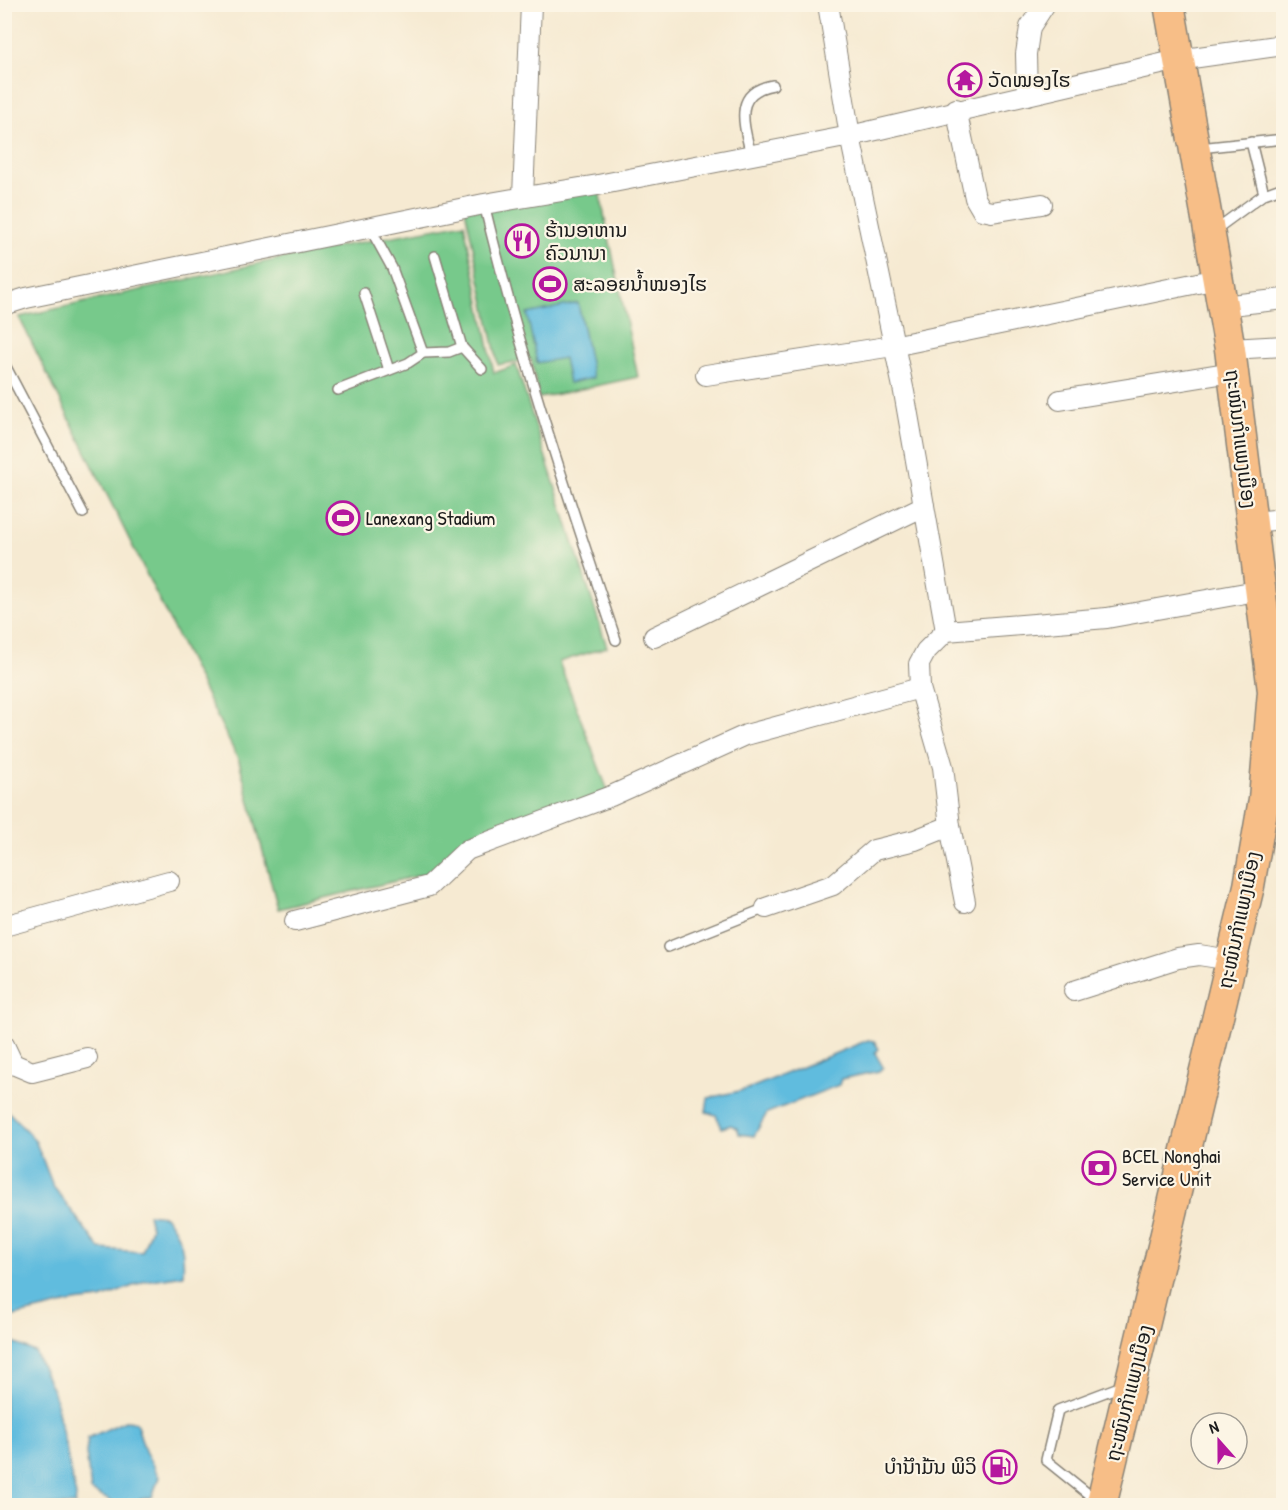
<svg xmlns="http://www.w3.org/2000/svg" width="1288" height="1510" font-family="'Patrick Hand','Noto Sans Lao',sans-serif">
	<rect width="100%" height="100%" fill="#fcf5e5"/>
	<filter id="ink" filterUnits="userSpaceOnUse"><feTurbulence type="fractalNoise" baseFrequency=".0167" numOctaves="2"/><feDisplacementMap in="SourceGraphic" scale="12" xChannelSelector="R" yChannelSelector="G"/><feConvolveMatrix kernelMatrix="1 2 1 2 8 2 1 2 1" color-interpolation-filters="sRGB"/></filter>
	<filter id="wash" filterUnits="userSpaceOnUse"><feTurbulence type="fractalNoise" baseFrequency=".008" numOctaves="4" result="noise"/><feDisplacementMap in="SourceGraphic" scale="24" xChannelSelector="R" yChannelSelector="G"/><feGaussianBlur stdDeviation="1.35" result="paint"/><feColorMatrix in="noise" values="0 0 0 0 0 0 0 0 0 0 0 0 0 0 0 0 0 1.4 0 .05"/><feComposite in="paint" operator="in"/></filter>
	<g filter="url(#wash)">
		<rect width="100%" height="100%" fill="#f6ead2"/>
		<g fill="#77c98b" stroke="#4a7254" stroke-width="1.5">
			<path d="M598 185 638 377 539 398 531 359 498 365 465 209Z"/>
			<path d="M464 223 494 373 516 365 607 647 559 662 608 791 452 850 442 870 278 909 239 761 19 317 314 251Z"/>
		</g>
		<g fill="#61bcde" stroke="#3e6c7d" stroke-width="1.5">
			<path d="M578 303 593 378 569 383 564 358 537 363 527 314Z"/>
			<path d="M868 1040 874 1041 879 1049 875 1053 883 1067 879 1071 841 1079 839 1085 767 1113 754 1136 739 1134 738 1129 731 1125 722 1128 716 1115 706 1112 708 1098 748 1089Z"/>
			<path d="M4 1107 35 1140 53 1186 100 1249 142 1252 151 1228 148 1214 165 1216C181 1235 185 1250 183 1275L145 1281 101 1299 74 1302 5 1318Z"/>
			<path d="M7 1340 35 1352 54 1393 76 1496 75 1505H5L4 1341Z"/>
			<path d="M125 1421 136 1422 145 1451 159 1477 152 1497 117 1504 91 1491 86 1453 88 1438Z"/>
		</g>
	</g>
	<g filter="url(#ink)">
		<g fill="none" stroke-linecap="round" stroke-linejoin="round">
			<defs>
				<g id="lane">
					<path d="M1251 142 1264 194"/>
					<path d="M1199 148 1284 139"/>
					<path d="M751 155C744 125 732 92 773 85"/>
					<path d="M484 204C520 353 567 494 616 640"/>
					<path d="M370 228 392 268 423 353"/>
					<path d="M1215 230 1264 194 1284 187"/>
					<path d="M435 256 462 347 482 369"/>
					<path d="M364 293 389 370"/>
					<path d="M4 363 83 513"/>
					<path d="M338 390 408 363 423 353 449 352 462 347"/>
					<path d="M668 947 766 908"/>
					<path d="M1097 1501 1046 1460 1058 1410 1124 1385"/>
				</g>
				<g id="street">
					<path d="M828 4 850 136 904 392 946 631"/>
					<path d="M1027 95 1026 54 1030 27 1045 4"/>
					<path d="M956 109 975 198 982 210 992 212 1042 204"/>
					<path d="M523 196 531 4"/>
					<path d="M4 305 26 298 484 204 598 185 850 136 1178 60 1284 45"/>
					<path d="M1222 306 1284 299"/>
					<path d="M1230 349 1284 346"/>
					<path d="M706 375 893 346 1217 279"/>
					<path d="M1060 400 1232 372"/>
					<path d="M1252 522 1284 519"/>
					<path d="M654 637 924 506"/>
					<path d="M965 902 950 826 943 767 920 688 919 664 926 651 946 631 1107 618 1262 590"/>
					<path d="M766 908 833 885 874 850 915 840 950 826"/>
					<path d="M295 921 429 886 467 850 611 796 746 735 920 688"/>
					<path d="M4 926 169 881"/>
					<path d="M1074 991 1178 958 1199 955 1231 960"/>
					<path d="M4 1045 13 1064 32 1072 87 1058"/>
				</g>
				<path id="primary" d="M1101 1506 1249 886 1264 799 1273 691 1230 349 1169 4"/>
			</defs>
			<use href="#lane" stroke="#898377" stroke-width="12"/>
			<use href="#street" stroke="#898377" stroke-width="22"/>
			<use href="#primary" stroke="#898377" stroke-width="33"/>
			<use href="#lane" stroke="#fff" stroke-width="9"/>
			<use href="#street" stroke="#fff" stroke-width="20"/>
			<use href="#primary" stroke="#f7be87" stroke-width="30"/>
		</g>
	</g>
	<defs>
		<symbol id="temple-ring" viewBox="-11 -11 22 22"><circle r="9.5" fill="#fcf5e5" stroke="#b5179e" stroke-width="1.5"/><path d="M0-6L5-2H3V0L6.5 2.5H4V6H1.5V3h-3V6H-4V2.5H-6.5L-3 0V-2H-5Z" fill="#b5179e"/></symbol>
		<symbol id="restaurant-ring" viewBox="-11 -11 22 22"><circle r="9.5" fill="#fcf5e5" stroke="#b5179e" stroke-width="1.5"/><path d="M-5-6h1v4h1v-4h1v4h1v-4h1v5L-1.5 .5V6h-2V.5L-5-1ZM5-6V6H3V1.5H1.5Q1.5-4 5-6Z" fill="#b5179e"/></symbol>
		<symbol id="stadium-ring" viewBox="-11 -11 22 22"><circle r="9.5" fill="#fcf5e5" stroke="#b5179e" stroke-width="1.5"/><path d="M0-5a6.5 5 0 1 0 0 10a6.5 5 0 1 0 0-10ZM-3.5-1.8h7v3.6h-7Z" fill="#b5179e"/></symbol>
		<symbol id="bank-ring" viewBox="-11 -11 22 22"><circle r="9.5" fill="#fcf5e5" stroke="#b5179e" stroke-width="1.5"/><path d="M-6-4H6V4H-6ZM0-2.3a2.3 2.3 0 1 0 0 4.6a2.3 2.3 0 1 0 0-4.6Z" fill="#b5179e"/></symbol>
		<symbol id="fuel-ring" viewBox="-11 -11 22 22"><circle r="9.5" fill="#fcf5e5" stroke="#b5179e" stroke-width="1.5"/><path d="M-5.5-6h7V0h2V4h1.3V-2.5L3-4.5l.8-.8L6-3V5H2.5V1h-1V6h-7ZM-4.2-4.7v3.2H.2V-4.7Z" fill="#b5179e"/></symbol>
	</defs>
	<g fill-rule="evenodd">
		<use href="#temple-ring" x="946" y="61" width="38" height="38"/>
		<use href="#restaurant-ring" x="503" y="222" width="38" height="38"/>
		<use href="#stadium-ring" x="531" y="265" width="38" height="38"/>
		<use href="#stadium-ring" x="324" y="499" width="38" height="38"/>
		<use href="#bank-ring" x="1080" y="1149" width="38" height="38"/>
		<use href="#fuel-ring" x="981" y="1448" width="38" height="38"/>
	</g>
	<g text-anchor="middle" stroke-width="4.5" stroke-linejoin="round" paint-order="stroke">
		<g font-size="20" fill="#1c1c1c" stroke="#fcf5e5" text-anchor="start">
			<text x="988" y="87">ວັດໝອງໄຮ</text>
			<text x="545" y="237">ຮ້ານອາຫານ<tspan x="545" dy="23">ຄົວນານາ</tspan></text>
			<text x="573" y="291">ສະລອຍນ້ຳໝອງໄຮ</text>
			<text x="366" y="525">Lanexang Stadium</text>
			<text x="1122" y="1163">BCEL Nonghai<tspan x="1122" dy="23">Service Unit</tspan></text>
			<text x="977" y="1474" text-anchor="end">ບຳ້ນຳ້ມັນ ພິວິ</text>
		</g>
		<g font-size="20" fill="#1c1c1c" stroke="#fcf5e5">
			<text transform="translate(1241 439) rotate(83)" y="7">ຖະໜົນກຳແພງເມືອງ</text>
			<text transform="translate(1239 920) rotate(-78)" y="7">ຖະໜົນກຳແພງເມືອງ</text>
			<text transform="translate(1129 1393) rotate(-76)" y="7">ຖະໜົນກຳແພງເມືອງ</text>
		</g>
	</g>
	<rect width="1288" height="1510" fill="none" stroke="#fcf5e5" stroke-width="24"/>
	<g transform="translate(1219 1441) rotate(339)"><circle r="28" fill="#fcf5e5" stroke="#a29e95" stroke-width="1.5"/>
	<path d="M0-4.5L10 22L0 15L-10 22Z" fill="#b5179e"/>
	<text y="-9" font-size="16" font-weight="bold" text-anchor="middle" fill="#1c1c1c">N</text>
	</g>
</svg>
